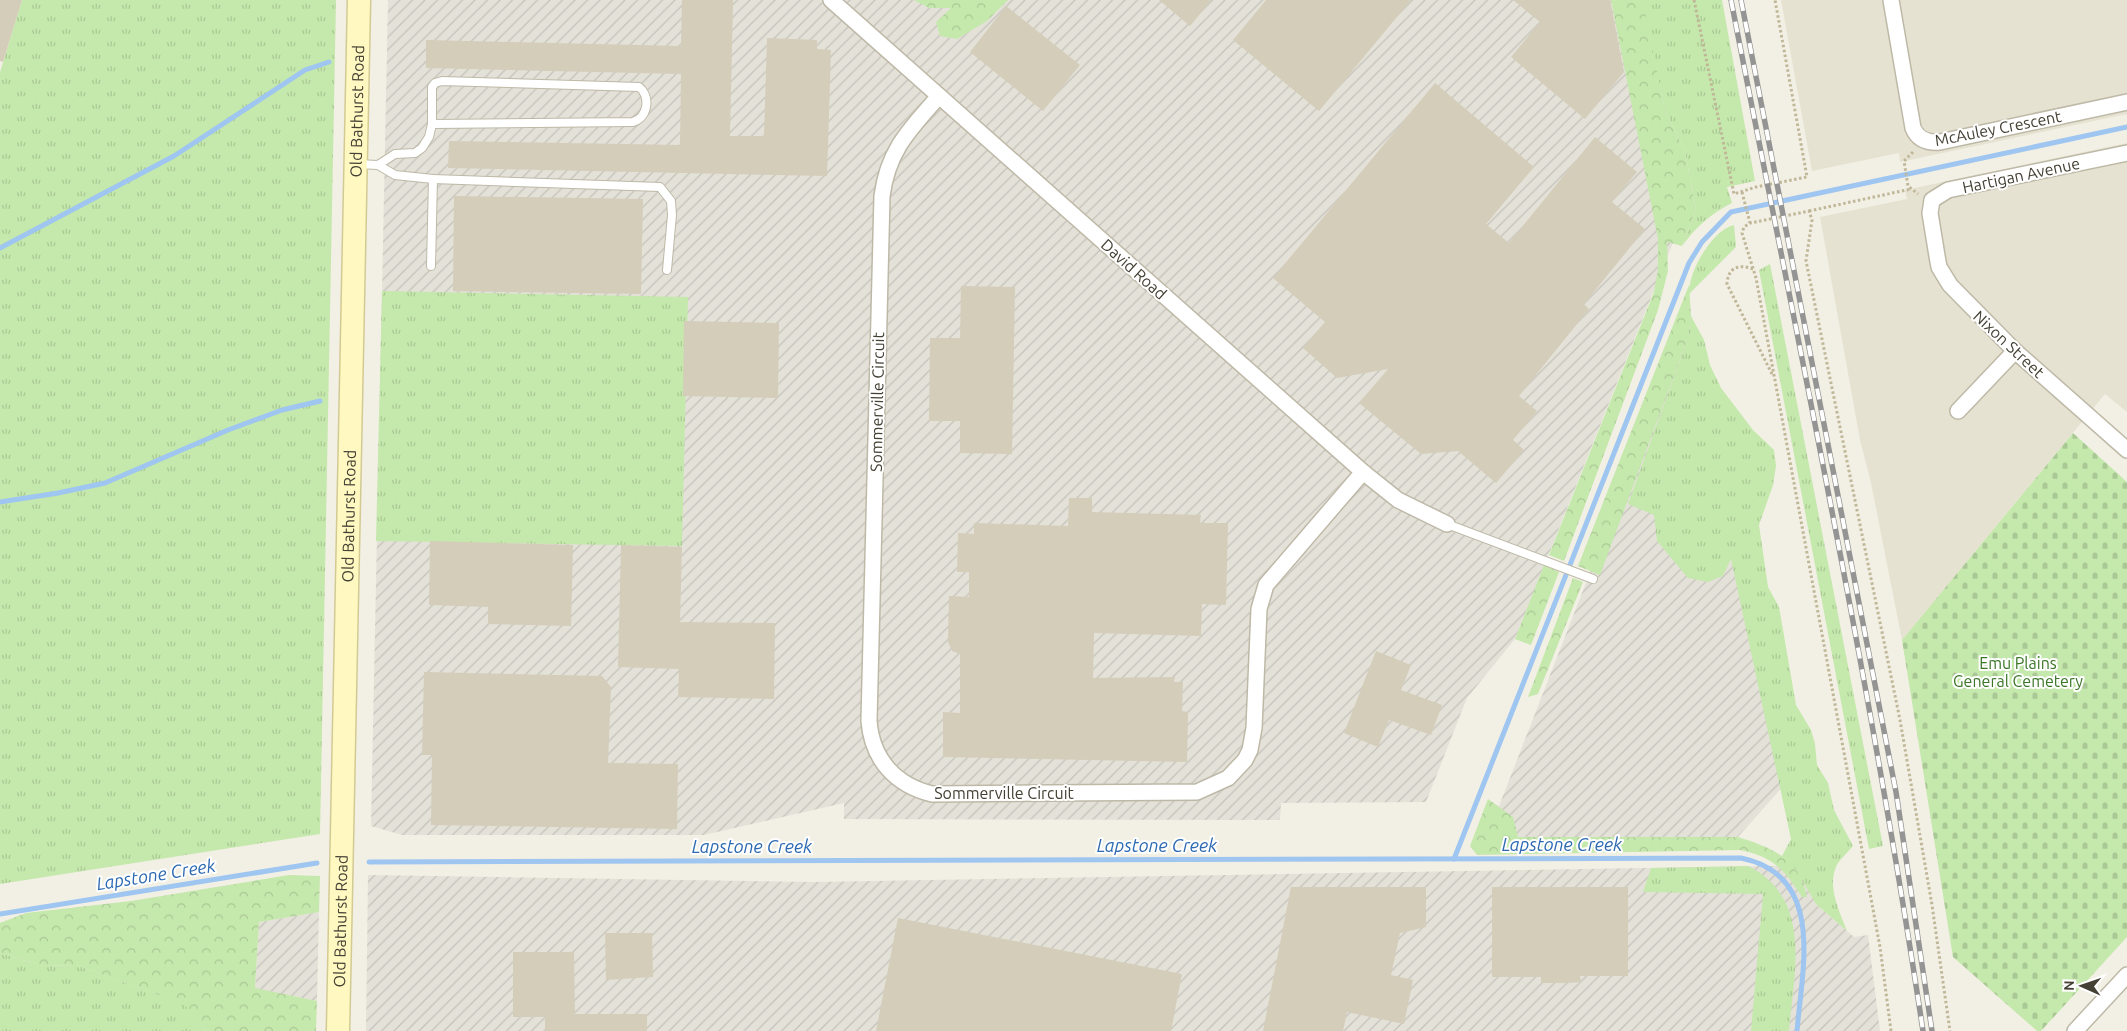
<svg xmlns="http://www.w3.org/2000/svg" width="2127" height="1031" font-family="Ubuntu,sans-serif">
	<defs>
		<pattern id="industrial-furrows" width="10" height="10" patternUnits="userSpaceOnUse" patternTransform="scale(1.25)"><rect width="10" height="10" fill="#e4e1d9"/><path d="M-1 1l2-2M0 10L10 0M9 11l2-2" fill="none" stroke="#c5c2bb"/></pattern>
		<pattern id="grass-tufts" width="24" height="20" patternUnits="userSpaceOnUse" patternTransform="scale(1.25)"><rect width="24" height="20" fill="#c5e8ac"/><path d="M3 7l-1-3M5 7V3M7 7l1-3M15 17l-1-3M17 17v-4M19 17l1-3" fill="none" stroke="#aac895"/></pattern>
		<pattern id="forest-crowns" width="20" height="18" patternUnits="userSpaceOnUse" patternTransform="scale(1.25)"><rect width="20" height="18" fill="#c5e8ac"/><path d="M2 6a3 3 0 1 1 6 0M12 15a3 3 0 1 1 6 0" fill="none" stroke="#aac895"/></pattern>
		<pattern id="cemetery-stones" width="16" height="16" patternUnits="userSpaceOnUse" patternTransform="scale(1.25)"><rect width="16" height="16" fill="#c5e8ac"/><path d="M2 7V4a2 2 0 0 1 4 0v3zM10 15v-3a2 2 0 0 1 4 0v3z" fill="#aac895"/></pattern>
	</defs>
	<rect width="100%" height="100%" fill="#f2f0e4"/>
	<g fill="#e6e2d2">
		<path d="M1781 0H2127V114L1900 162 1899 153 1812 171Z"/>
		<path d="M2127 143V412L2105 394 1902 640 1871 483 1860 440 1820 217 1907 199 1905 190Z"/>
	</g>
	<g fill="url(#industrial-furrows)">
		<path d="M388 0H1634L1678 230 1515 639 1467 698 1426 802 1281 803 1280 820 844 819V803L704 835H402L371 826Z"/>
		<path d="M1691 313 1693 336 1786 783 1738 837H1487Z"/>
		<path d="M1819 865 1816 904 1854 937 1868 935 1880 1031H366L368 875 814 882Z"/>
		<path d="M319 912 317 1001 255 989 259 922Z"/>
	</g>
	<g fill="url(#grass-tufts)">
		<path d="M22 0H336L320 834 0 884V72Z"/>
		<path d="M1642 0H1722L1755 181 1727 187 1732 203C1710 214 1696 227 1682 246L1696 209 1685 151 1665 111Z"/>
		<path d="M1734 225 1736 247 1689 294C1688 272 1712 230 1734 225Z"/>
		<path d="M1770 264 1883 846 1869 849 1759 270Z"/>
		<path d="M382 291 688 297 682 546 376 541Z"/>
		<path d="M1691 316 1704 340 1710 365 1721 388 1753 430 1774 450 1776 466 1773 485 1759 525 1768 587 1779 607 1796 705 1811 730 1815 744 1817 765 1828 783 1834 810 1853 846C1848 852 1839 860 1836 867 1827 887 1840 913 1847 931L1816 904 1796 870 1782 856 1791 839 1731 559 1723 576 1708 582 1688 578 1657 541 1654 515 1628 504 1688 338Z"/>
		<path d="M1748 866C1813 898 1794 972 1789 1031H1751L1763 894 1643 892 1651 868Z"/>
		<path d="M0 953 43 966 76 965 185 1004 206 1031H0Z"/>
	</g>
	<g fill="url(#forest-crowns)">
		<path d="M914 0H1008L987 21 957 39 940 36 936 22 951 8H929Z"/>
		<path d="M1611 0H1642L1644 6 1665 111 1685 151 1696 209 1682 246 1667 242 1668 271 1658 310 1564 561 1549 555 1654 292 1658 269V239Z"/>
		<path d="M1689 285 1691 316 1688 338 1600 575 1578 566Z"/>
		<path d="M1544 565 1559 572 1531 645 1515 639Z"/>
		<path d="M1573 578 1583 582 1538 694 1528 697Z"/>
		<path d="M1488 799 1513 817 1518 837H1738C1772 848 1800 858 1807 897H1802C1785 870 1772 856 1740 850L1477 855 1470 846Z"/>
		<path d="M289 875 320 876 319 912 259 922 255 988 317 1001 316 1031H206L184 1004 76 965 43 966 0 953V923L26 913 131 901Z"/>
	</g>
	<path fill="url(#cemetery-stones)" d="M2073 433 2127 482V937L2041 1031H2037L1953 957 1902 640Z"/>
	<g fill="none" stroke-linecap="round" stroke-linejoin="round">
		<g stroke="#9fc5f1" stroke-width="5">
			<path d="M0 248 174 156 305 70 329 62"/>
			<path d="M0 502 58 493 105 483 228 430 282 410 320 401"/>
			<path d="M1454 859 1689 263 1702 242 1731 212 2127 127"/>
			<path d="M369 862 1741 858C1826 875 1802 969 1797 1031"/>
			<path d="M0 914 317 863"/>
		</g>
	</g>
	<g fill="#d4cdb9">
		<path d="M0 0H22L3 62 0 61Z"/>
		<path d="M682 0H733L730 136H764L767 38 817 40V49L831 50 827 176 448 168 449 141 680 145 681 74 426 68V40L681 46Z"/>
		<path d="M1159 0H1211L1190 26Z"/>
		<path d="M1266 0H1411L1319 111 1233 40Z"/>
		<path d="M1513 0H1610L1624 72 1585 119 1511 57 1540 22Z"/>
		<path d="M1006 6 1080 65 1043 111 970 52Z"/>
		<path d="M1435 83 1534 167 1486 224 1509 243 1595 137 1637 172 1612 202 1645 229 1584 304 1589 309 1519 396 1537 411 1513 440 1524 450 1496 483 1458 451 1421 454 1359 403 1388 369 1337 378 1303 348 1325 322 1273 278Z"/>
		<path d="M454 196 643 199 641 294 453 291Z"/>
		<path d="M961 286 1015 287 1012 454 960 453V421H929L930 338H960Z"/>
		<path d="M684 321 779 323 778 398 683 396Z"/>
		<path d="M1069 498H1092V512L1201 515 1200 523H1228L1226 605 1202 604 1201 636 1094 633 1093 678 1175 677 1174 682H1183L1182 711 1188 712 1187 762 943 757V712L960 713V654L952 651 948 642 949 596 969 597V572H957L958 533 974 534V523L1068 526Z"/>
		<path d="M430 541 573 545 571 626 488 624V607L429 605Z"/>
		<path d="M621 545 682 547 680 622 775 623 774 699 678 697 679 669 618 667Z"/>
		<path d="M1376 651 1411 665 1401 690 1442 705 1431 735 1389 720 1378 747 1344 733Z"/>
		<path d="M424 672 602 676 611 687 608 763 678 764 677 829 431 825 432 755H422Z"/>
		<path d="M1291 887H1426V927L1400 933 1391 975 1413 980 1404 1024 1347 1012 1343 1031H1263Z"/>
		<path d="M1492 887H1628V976H1580L1581 982 1565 983H1541V977H1492Z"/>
		<path d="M898 918 1182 974 1171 1031H876Z"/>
		<path d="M605 933H652L653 977 606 980Z"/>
		<path d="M513 952H574L575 1014H647V1031H545V1017H513Z"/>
	</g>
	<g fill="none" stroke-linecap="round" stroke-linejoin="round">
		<defs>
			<g id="lane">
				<path d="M357 164 378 165 395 154 415 153 422 148 429 137 432 124V87L435 83 442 81 639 87C651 97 648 117 633 122L432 124"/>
				<path d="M378 165 395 175 433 179 431 266"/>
				<path d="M433 179 660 187 671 201 672 215 667 270"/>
				<path d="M1447 524 1593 579"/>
			</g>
			<g id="street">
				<path d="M831 0 1363 472 1398 500 1447 524"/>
				<path d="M1891 0 1913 128C1918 140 1928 143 1940 142L2127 102"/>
				<path d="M939 96C910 129 888 150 882 196L869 721C872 759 895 785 932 794L1197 792 1228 778 1245 760 1250 750 1254 728 1259 609 1266 585 1363 472"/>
				<path d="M2127 153 1948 190 1932 200 1930 213 1937 256 1939 267 1950 285 2015 351 2127 450"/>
				<path d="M1958 411 2015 351"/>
				<path d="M2075 1031 2127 975"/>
			</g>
			<g id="secondary">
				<path id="s1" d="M338 1031 359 0"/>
			</g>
		</defs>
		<use href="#lane" stroke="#beb9a7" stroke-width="10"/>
		<use href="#street" stroke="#beb9a7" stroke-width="18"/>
		<use href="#secondary" stroke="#d3ca93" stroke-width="25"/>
		<g stroke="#c0b698" stroke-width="3" stroke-dasharray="2.5 2.5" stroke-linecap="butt">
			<path d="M1694 0 1734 194 1756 187 1807 177 1775 0"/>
			<path d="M1913 152 1904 161 1908 186 1918 194"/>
			<path d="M1742 192 1750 223"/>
			<path d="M1809 211 1911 189"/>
			<path d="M1753 269C1739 264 1728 267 1727 284L1772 374"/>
			<path d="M1891 1031 1880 947 1756 278 1742 233 1744 227 1750 223 1809 211 1812 220 1806 261 1900 720 1932 905 1950 1031"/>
		</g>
		<use href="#lane" stroke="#fff" stroke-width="8"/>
		<use href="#street" stroke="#fff" stroke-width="15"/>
		<use href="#secondary" stroke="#fff8c1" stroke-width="22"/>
		<defs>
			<g id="rail">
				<path d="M1731 0C1798 343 1871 685 1923 1031"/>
				<path d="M1741 0 1896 792 1932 1031"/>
			</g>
		</defs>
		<use href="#rail" stroke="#949494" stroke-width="5.5"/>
		<use href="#rail" stroke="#fff" stroke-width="4" stroke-dasharray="11" stroke-linecap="butt"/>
	</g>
	<g text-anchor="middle" stroke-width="4" stroke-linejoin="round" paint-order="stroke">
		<g font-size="16" fill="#444034" stroke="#fff">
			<text dy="6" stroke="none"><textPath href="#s1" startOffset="920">Old Bathurst Road</textPath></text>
			<text transform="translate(1998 128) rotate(-11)" y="6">McAuley Crescent</text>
			<text transform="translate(2021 175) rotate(-12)" y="6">Hartigan Avenue</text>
			<text transform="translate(1134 269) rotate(42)" y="6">David Road</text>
			<text transform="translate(2009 344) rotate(43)" y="6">Nixon Street</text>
			<text transform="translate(877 402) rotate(-89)" y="6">Sommerville Circuit</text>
			<text dy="6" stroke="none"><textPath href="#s1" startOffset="515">Old Bathurst Road</textPath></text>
			<text x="1004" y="799">Sommerville Circuit</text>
			<text dy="6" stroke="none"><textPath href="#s1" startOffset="110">Old Bathurst Road</textPath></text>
		</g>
		<g font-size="16" fill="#3b7627" stroke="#fff">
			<text x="2018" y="669">Emu Plains<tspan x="2018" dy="18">General Cemetery</tspan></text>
		</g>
		<g font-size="18" font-style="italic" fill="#2c69b1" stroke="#fff">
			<text x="1562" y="851">Lapstone Creek</text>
			<text x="1157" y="852">Lapstone Creek</text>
			<text x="752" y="853">Lapstone Creek</text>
			<text transform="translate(156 875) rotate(-9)" y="6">Lapstone Creek</text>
		</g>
	</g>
	<g transform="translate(2082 986) rotate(272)" stroke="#ffffff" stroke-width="4" paint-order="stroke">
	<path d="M0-4L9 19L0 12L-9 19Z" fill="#444034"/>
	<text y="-8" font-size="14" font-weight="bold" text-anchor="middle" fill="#444034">N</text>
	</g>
</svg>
